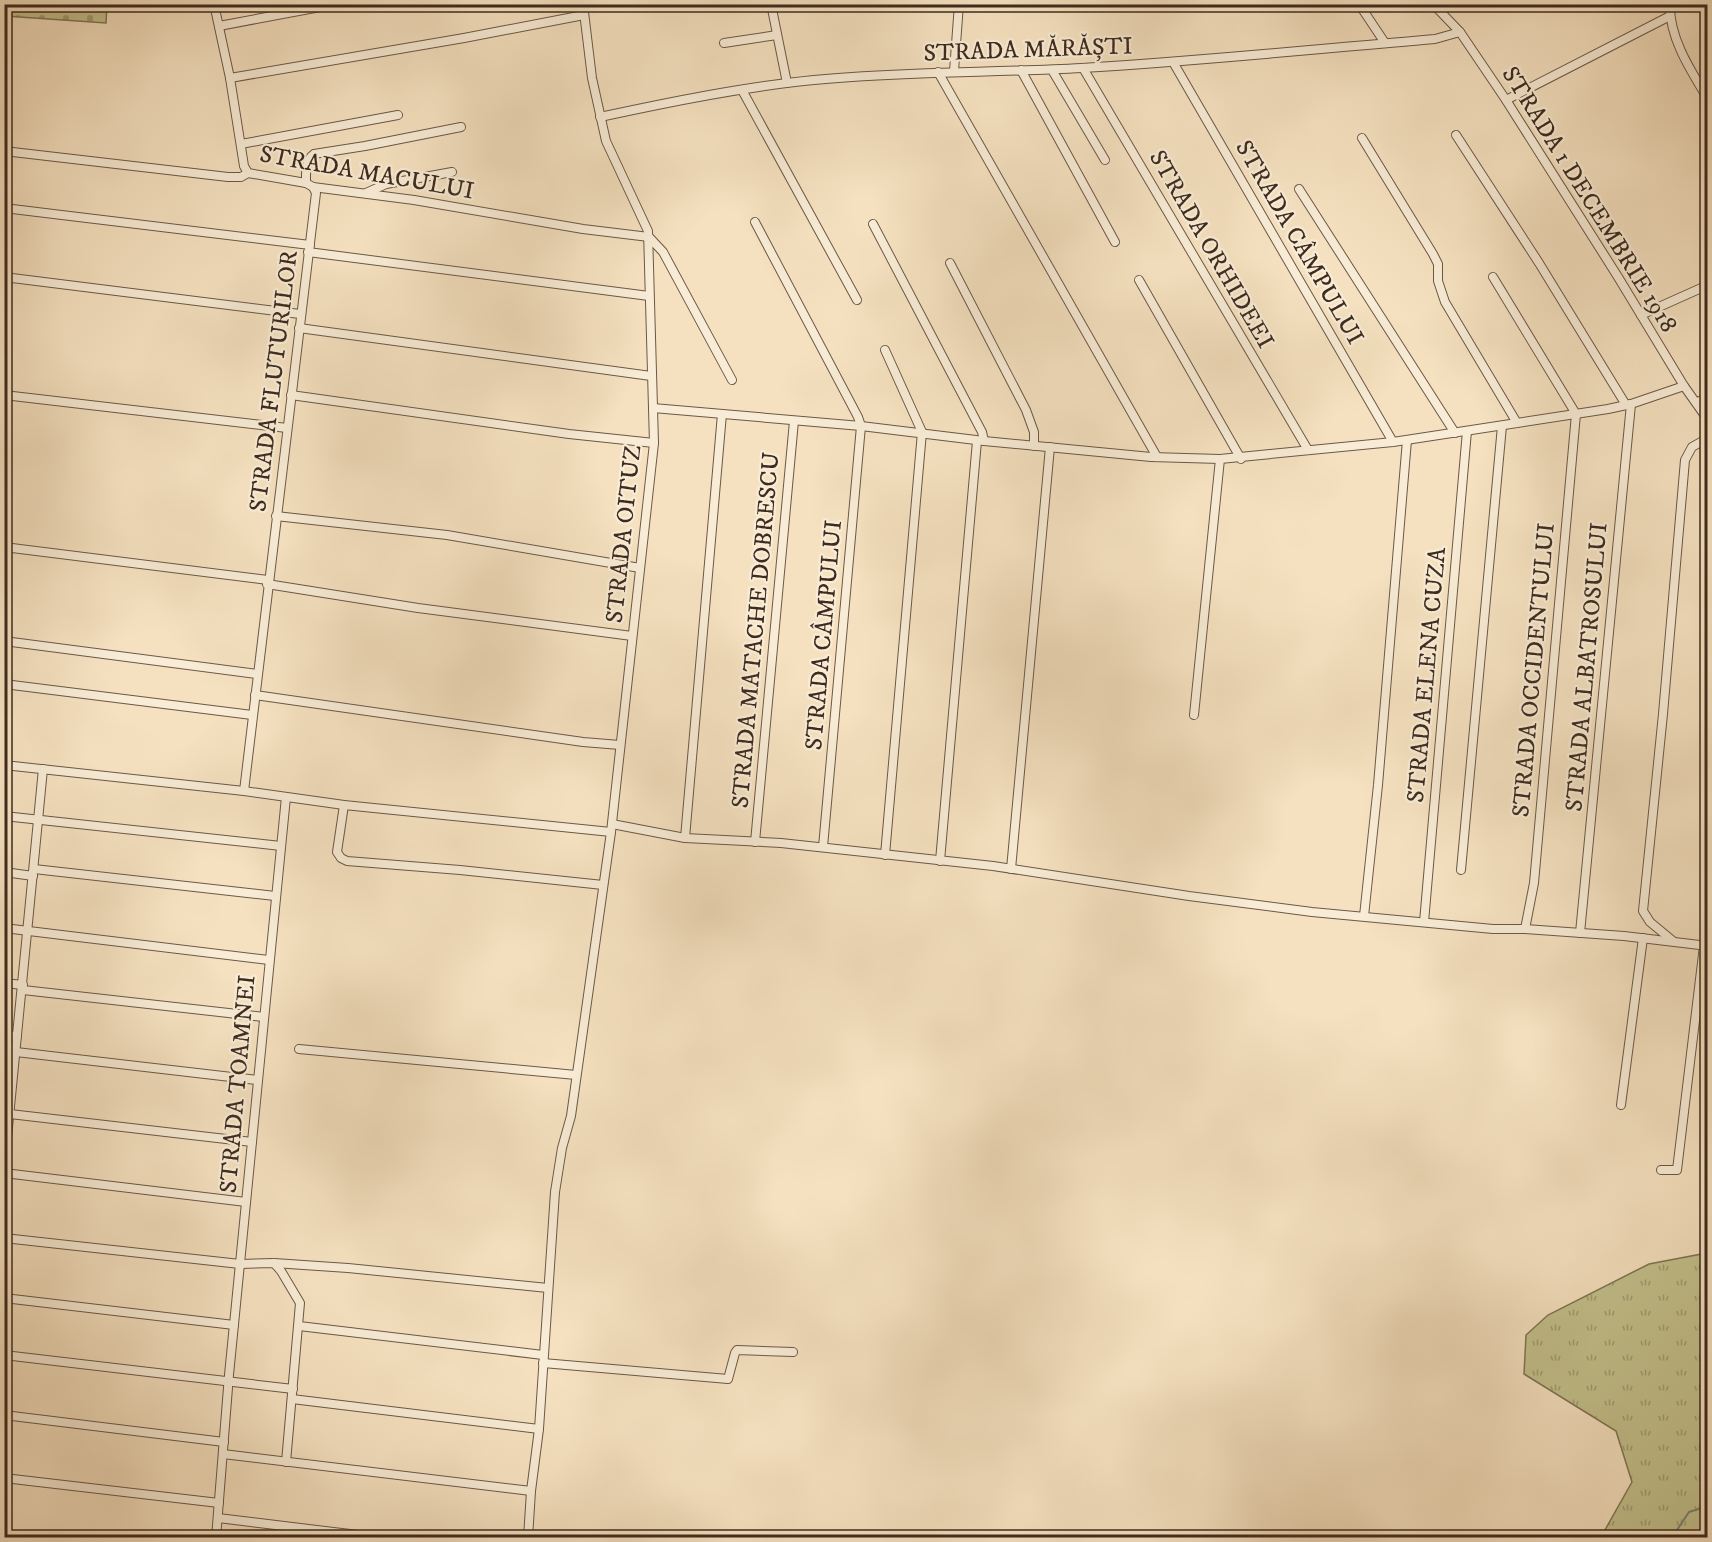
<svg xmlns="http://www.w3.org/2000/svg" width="1712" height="1542" font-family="'IM FELL DW Pica',serif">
	<defs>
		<pattern id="grass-tufts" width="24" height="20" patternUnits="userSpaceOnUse" patternTransform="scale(1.5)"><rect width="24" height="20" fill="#c3c18d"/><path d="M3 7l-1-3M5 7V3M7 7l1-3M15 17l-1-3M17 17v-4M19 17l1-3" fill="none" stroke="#a09d73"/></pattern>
		<pattern id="cemetery-stones" width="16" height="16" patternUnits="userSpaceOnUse" patternTransform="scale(1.5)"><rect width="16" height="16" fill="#c3c18d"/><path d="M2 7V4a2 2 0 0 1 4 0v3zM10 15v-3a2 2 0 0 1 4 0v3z" fill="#a09d73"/></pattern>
	</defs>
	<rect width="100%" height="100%" fill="#f5e1c0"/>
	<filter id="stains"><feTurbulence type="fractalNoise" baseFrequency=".00333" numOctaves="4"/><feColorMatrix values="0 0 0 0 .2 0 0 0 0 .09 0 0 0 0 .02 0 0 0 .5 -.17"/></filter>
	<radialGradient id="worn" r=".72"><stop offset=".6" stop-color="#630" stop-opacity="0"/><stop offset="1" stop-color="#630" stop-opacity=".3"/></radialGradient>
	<path fill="url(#grass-tufts)" stroke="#807656" stroke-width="1.5" d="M1707 1253V1537H1601L1632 1482 1616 1431 1524 1374 1526 1335 1548 1315 1649 1264Z"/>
	<path fill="url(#cemetery-stones)" stroke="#807656" stroke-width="1.5" d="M4 5H107L106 23 5 16Z"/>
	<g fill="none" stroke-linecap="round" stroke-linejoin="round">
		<path stroke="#77837a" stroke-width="2" d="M1668 1538 1675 1533 1689 1512 1708 1506"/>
		<defs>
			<g id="minor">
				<path d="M214 4 230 78 244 166 248 173 306 183 313 187 414 200 583 229 649 237 663 252 732 380"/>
				<path d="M771 4 787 83"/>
				<path d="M1359 4 1385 43"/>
				<path d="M1433 4 1460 32 1506 100 1618 277 1684 386 1708 420"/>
				<path d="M1670 4C1669 38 1691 71 1708 99"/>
				<path d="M219 26 336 4"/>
				<path d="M724 43 777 35"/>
				<path d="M1173 62 1393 442"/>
				<path d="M1083 68 1308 450"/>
				<path d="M1021 70 1115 242"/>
				<path d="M1052 70 1105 160"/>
				<path d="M954 71 959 4"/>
				<path d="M938 72 1157 457"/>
				<path d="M230 78 464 38 584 15"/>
				<path d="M742 90 857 300"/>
				<path d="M1506 100 1670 16"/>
				<path d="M600 117C670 102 743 87 814 80 904 71 993 73 1082 68 1200 61 1317 49 1435 39L1460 32"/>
				<path d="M1456 135 1539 263 1626 405"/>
				<path d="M1362 138 1433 254 1438 264V281L1445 302 1517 423"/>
				<path d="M241 144 398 115"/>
				<path d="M4 151 228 177H241L248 173"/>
				<path d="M306 183C306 171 305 161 314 154L365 146 461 127"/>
				<path d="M1299 189 1455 433"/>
				<path d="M366 193 386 184 452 172"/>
				<path d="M4 208 310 245"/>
				<path d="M755 222 858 417 861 426 823 847"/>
				<path d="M873 224 982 432 984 441"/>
				<path d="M308 252 649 296"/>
				<path d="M950 263 1026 410 1034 432V446"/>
				<path d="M4 277 300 314"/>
				<path d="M1493 277 1576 414 1534 883 1525 929"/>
				<path d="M1139 280 1241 459"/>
				<path d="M1641 315 1708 285"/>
				<path d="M299 328 651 376"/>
				<path d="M4 395 287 428"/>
				<path d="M291 395 569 434 654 443"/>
				<path d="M1697 402 1708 398"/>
				<path d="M653 408 861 426 984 441 1151 457 1220 459 1393 442 1608 409 1631 404 1684 386"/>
				<path d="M276 516 447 535 640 568"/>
				<path d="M4 547 268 580"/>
				<path d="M267 584 418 608 632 636"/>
				<path d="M4 641 257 674"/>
				<path d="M4 684 252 715"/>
				<path d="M255 695 583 742 620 745"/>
				<path d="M1194 715 1220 459"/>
				<path d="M4 765 244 791 344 805 611 832"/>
				<path d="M244 791 316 193 313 187"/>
				<path d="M344 805 337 852 341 858 347 861 460 870 603 885"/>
				<path d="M4 816 281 846"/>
				<path d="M612 824 685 838 781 843 993 866 1189 896 1312 912 1493 929H1525L1624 936 1708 946"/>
				<path d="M685 838 722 414"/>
				<path d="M755 842 794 421"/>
				<path d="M885 855 922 432 885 350"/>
				<path d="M940 861 977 441"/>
				<path d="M34 869 275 896"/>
				<path d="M1011 869 1050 447"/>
				<path d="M1461 870 1502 426"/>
				<path d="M4 872 33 876"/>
				<path d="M1364 916 1378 785 1407 440"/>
				<path d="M1424 922 1467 431"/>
				<path d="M4 928 269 960"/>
				<path d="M1580 933 1631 404"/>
				<path d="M1673 941 1650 922 1643 911 1663 714 1685 460 1692 447 1708 438"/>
				<path d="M4 983 23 985"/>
				<path d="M23 990 264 1017"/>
				<path d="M4 1035 17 1036"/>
				<path d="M299 1049 576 1075"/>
				<path d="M16 1052 257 1080"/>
				<path d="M1621 1105 1643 938"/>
				<path d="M10 1114 252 1142"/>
				<path d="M4 1168 43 769"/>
				<path d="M1661 1170H1677L1704 946"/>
				<path d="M4 1173 246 1202"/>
				<path d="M4 1238 240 1264 274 1263 348 1268 548 1288"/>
				<path d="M274 1263 281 1271 300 1303 286 1462"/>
				<path d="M4 1298 234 1325"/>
				<path d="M299 1326 543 1355"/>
				<path d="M4 1355 293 1389"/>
				<path d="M543 1363 728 1379 735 1353 737 1350 793 1352"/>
				<path d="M292 1399 539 1429"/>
				<path d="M4 1415 224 1442"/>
				<path d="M223 1454 531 1491"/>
				<path d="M4 1478 219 1503"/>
				<path d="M218 1518 383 1538"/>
				<path d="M216 1538 229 1375 286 797"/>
				<path d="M528 1538 531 1491 539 1429 555 1192 562 1148 571 1116 611 832 654 443 648 231 606 141 592 78 583 4"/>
			</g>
		</defs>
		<use href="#minor" stroke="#6c5847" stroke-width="10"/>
		<use href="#minor" stroke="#f8ecd6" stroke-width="8"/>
	</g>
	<g text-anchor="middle" stroke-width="4.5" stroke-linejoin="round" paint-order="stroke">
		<g font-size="24" fill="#3e2b1f" stroke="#f8ecd6">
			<text transform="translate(1028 49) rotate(-2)" y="8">STRADA MĂRĂȘTI</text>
			<text transform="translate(367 172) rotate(10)" y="8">STRADA MACULUI</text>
			<text transform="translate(1590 199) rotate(58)" y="8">STRADA 1 DECEMBRIE 1918</text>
			<text transform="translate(1300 242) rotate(60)" y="8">STRADA CÂMPULUI</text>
			<text transform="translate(1212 249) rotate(60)" y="8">STRADA ORHIDEEI</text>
			<text transform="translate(273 381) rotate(-83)" y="8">STRADA FLUTURILOR</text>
			<text transform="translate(623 534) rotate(-84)" y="8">STRADA OITUZ</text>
			<text transform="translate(755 630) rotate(-85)" y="8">STRADA MATACHE DOBRESCU</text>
			<text transform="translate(823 635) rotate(-85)" y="8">STRADA CÂMPULUI</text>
			<text transform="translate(1586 667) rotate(-85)" y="8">STRADA ALBATROSULUI</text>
			<text transform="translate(1533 670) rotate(-85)" y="8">STRADA OCCIDENTULUI</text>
			<text transform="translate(1426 675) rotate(-85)" y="8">STRADA ELENA CUZA</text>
			<text transform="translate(237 1084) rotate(-85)" y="8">STRADA TOAMNEI</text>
		</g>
	</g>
	<rect width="1712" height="1542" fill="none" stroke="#f5e1c0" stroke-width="24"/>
	<rect x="6" y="6" width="1700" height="1530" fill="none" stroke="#3e2b1f" stroke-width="3"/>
	<rect x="12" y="12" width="1688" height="1518" fill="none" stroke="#3e2b1f" stroke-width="1.5"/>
	<rect width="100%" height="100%" filter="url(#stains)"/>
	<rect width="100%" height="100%" fill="url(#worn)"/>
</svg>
